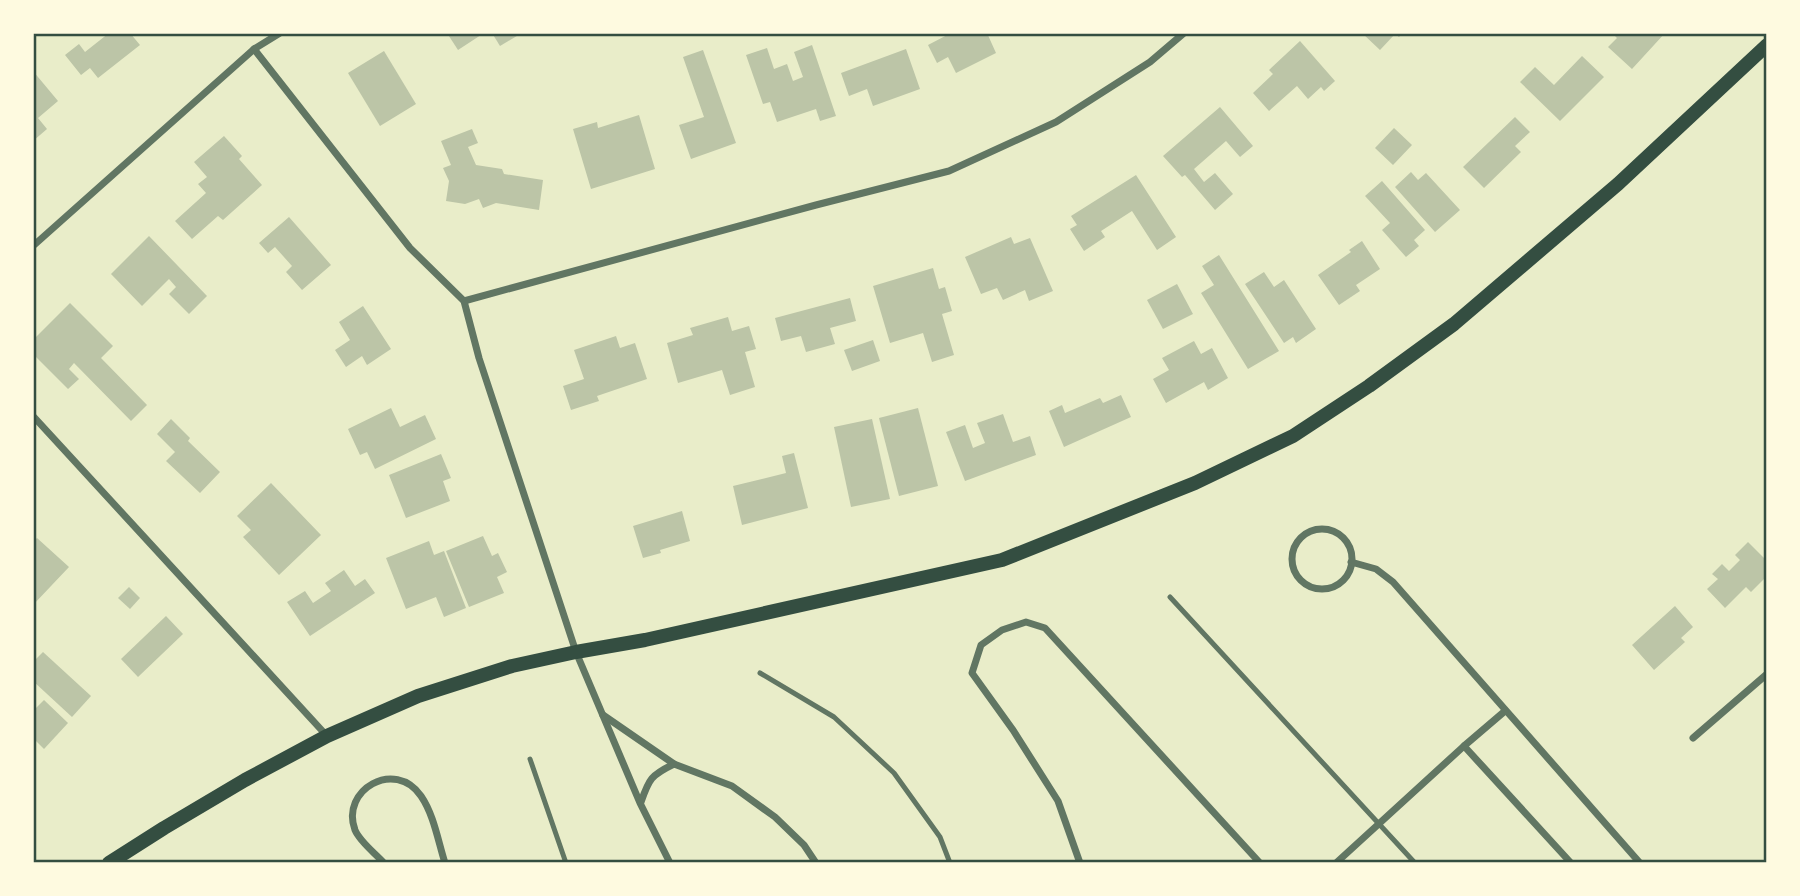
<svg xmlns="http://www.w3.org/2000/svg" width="1800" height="896" font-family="'IBM Plex Serif',serif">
	<rect width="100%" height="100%" fill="#e9edc9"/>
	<g fill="#bcc5a7">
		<path d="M109 33H130L140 45 98 78 90 68 81 75 65 55 79 44 85 52Z"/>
		<path d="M447 33H484L458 50Z"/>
		<path d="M492 33H522L500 46Z"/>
		<path d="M951 33H987L996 53 956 73 948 57 937 63 928 45Z"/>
		<path d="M1362 33H1403L1399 37 1395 34 1380 50Z"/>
		<path d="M1612 33H1665L1632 69 1608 47 1617 38Z"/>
		<path d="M1300 41 1335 81 1324 91 1321 87 1308 99 1297 86 1269 111 1253 93 1273 74 1269 70Z"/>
		<path d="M812 45 836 116 820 121 816 109 777 122 770 102 763 104 746 55 767 48 774 69 787 64 793 81 803 77 794 52Z"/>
		<path d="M906 49 920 89 873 106 867 89 849 96 841 73Z"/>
		<path d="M703 50 736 143 691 159 679 125 704 117 683 57Z"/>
		<path d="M384 51 416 104 380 126 348 73Z"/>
		<path d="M1582 56 1604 77 1560 121 1520 82 1535 67 1554 85Z"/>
		<path d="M33 71 58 101 38 118 47 129 33 141Z"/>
		<path d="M1220 107 1253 146 1240 157 1226 141 1194 169 1204 182 1215 173 1233 194 1215 210 1185 175 1182 177 1163 156Z"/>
		<path d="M639 115 655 169 591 189 573 129 597 122 598 128Z"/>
		<path d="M1515 117 1530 132 1515 146 1521 152 1484 188 1463 167Z"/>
		<path d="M1394 128 1412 145 1393 165 1375 148Z"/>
		<path d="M472 129 478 143 468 147 476 165 502 169 504 174 543 180 539 210 496 203 483 208 479 199 465 204 446 201 449 181 443 168 451 165 441 141Z"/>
		<path d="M224 136 242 156 239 159 262 185 223 220 218 216 192 239 175 221 206 193 198 184 207 177 194 162Z"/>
		<path d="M1411 172 1418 180 1426 173 1460 210 1435 232 1395 187Z"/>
		<path d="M1136 175 1176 237 1157 250 1132 211 1101 231 1105 237 1084 251 1070 229 1077 225 1071 216Z"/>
		<path d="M1382 181 1425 230 1414 240 1419 246 1406 257 1382 230 1390 223 1365 196Z"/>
		<path d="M289 217 331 265 302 290 286 272 292 266 275 247 268 253 259 243Z"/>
		<path d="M149 236 207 296 189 314 169 294 176 287 169 279 142 306 111 274Z"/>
		<path d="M1011 237 1014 244 1030 238 1053 291 1029 301 1025 290 1003 300 997 288 981 294 965 257Z"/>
		<path d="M1362 241 1380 269 1356 285 1360 291 1339 305 1318 275 1351 252 1349 250Z"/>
		<path d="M1219 255 1279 351 1248 369 1201 293 1214 285 1202 266Z"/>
		<path d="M933 268 939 289 945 287 952 311 942 314 954 355 932 362 923 333 890 343 873 286Z"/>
		<path d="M1264 272 1274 287 1284 280 1316 329 1296 343 1293 337 1284 343 1245 284Z"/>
		<path d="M1177 284 1193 314 1163 329 1147 300Z"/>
		<path d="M850 298 856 321 830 328 835 344 806 352 801 336 781 341 775 318Z"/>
		<path d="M70 303 113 346 101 358 147 405 131 421 74 363 69 369 79 379 68 389 33 354V340Z"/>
		<path d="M363 306 391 349 367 365 362 356 346 367 335 350 350 340 339 322Z"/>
		<path d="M728 317 732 331 749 326 756 349 745 352 755 387 730 395 722 370 678 383 667 343 693 335 690 328Z"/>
		<path d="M616 336 620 348 635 343 647 379 597 396 599 401 571 410 563 386 584 379 574 350Z"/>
		<path d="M873 340 880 361 852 371 844 350Z"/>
		<path d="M1194 341 1201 354 1212 348 1228 378 1208 390 1204 382 1166 403 1153 379 1169 370 1162 358Z"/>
		<path d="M1121 395 1131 417 1064 447 1049 411 1062 405 1065 413 1100 398 1103 403Z"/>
		<path d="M391 408 400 427 425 415 436 439 375 469 367 452 360 455 348 429Z"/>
		<path d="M918 408 938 486 899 496 879 418Z"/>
		<path d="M1003 414 1013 442 1030 436 1036 455 965 481 946 432 965 425 973 448 985 443 977 423Z"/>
		<path d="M171 419 190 438 188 441 220 472 200 493 166 461 175 452 157 434Z"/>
		<path d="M872 419 890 499 851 507 834 427Z"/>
		<path d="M794 453 808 508 742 525 733 486 786 473 782 456Z"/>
		<path d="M441 454 451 478 443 481 450 501 406 518 389 475Z"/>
		<path d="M271 483 321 535 279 575 243 537 251 530 237 516Z"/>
		<path d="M682 511 690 541 660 550 661 553 643 558 633 526Z"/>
		<path d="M483 536 492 556 498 553 507 572 497 577 504 593 469 607 446 551Z"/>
		<path d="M37 538 69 567 33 605V571L35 569 33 567V542Z"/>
		<path d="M429 541 434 555 444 551 466 608 444 617 436 597 406 609 386 558Z"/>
		<path d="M1748 542 1767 561V576L1751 592 1746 587 1725 608 1707 589 1718 579 1712 574 1722 564 1729 571 1740 560 1735 555Z"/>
		<path d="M344 570 355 586 365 579 375 593 310 636 287 602 305 591 313 603 331 591 325 583Z"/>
		<path d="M129 587 140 598 130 609 118 598Z"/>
		<path d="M1675 606 1693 627 1681 638 1685 642 1654 670 1632 645Z"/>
		<path d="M166 616 183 634 138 677 121 659Z"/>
		<path d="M43 652 91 696 72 717 33 681V662Z"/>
		<path d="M44 700 68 723 44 749 33 738V711Z"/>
	</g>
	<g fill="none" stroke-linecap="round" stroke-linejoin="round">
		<g stroke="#617663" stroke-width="5">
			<path d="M1170 597 1415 863"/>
			<path d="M760 673 834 717 894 773 940 837 950 863"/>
			<path d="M530 759 566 863"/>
		</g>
		<g stroke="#617663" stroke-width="7">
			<path d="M254 49 410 248 464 301 479 358 576 652 640 803 670 863"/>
			<path d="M33 246 254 49 280 33"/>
			<path d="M464 301 816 205 949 171 1056 122 1150 62 1184 33"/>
			<path d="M33 416 327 736"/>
			<circle cx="1322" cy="559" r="30"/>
			<path d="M1351 562 1376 569 1393 582 1640 863"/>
			<path d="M603 715 674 764"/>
			<path d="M1693 738 1767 674"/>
			<path d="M1464 746 1571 863"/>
			<path d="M641 802C649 779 651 775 674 764L732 786 775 817 804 845 816 863"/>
			<path d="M384 863C375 853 360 842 355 830 340 790 395 758 421 796 434 815 438 841 445 863"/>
			<path d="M1080 863 1058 801 1013 730 972 673 981 645 1002 630 1026 622 1045 628 1260 863"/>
			<path d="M1336 863 1464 746 1505 711"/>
		</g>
		<path stroke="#344e41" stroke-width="14" d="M109 863 164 828 245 780 327 736 418 696 512 666 576 652 645 640 1002 560 1195 483 1293 436 1369 386 1454 324 1618 184 1767 45"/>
	</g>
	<rect width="1800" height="896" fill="none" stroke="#fefae0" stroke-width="70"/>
	<rect x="35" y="35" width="1730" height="826" fill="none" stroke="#344e41" stroke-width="2.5"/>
</svg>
